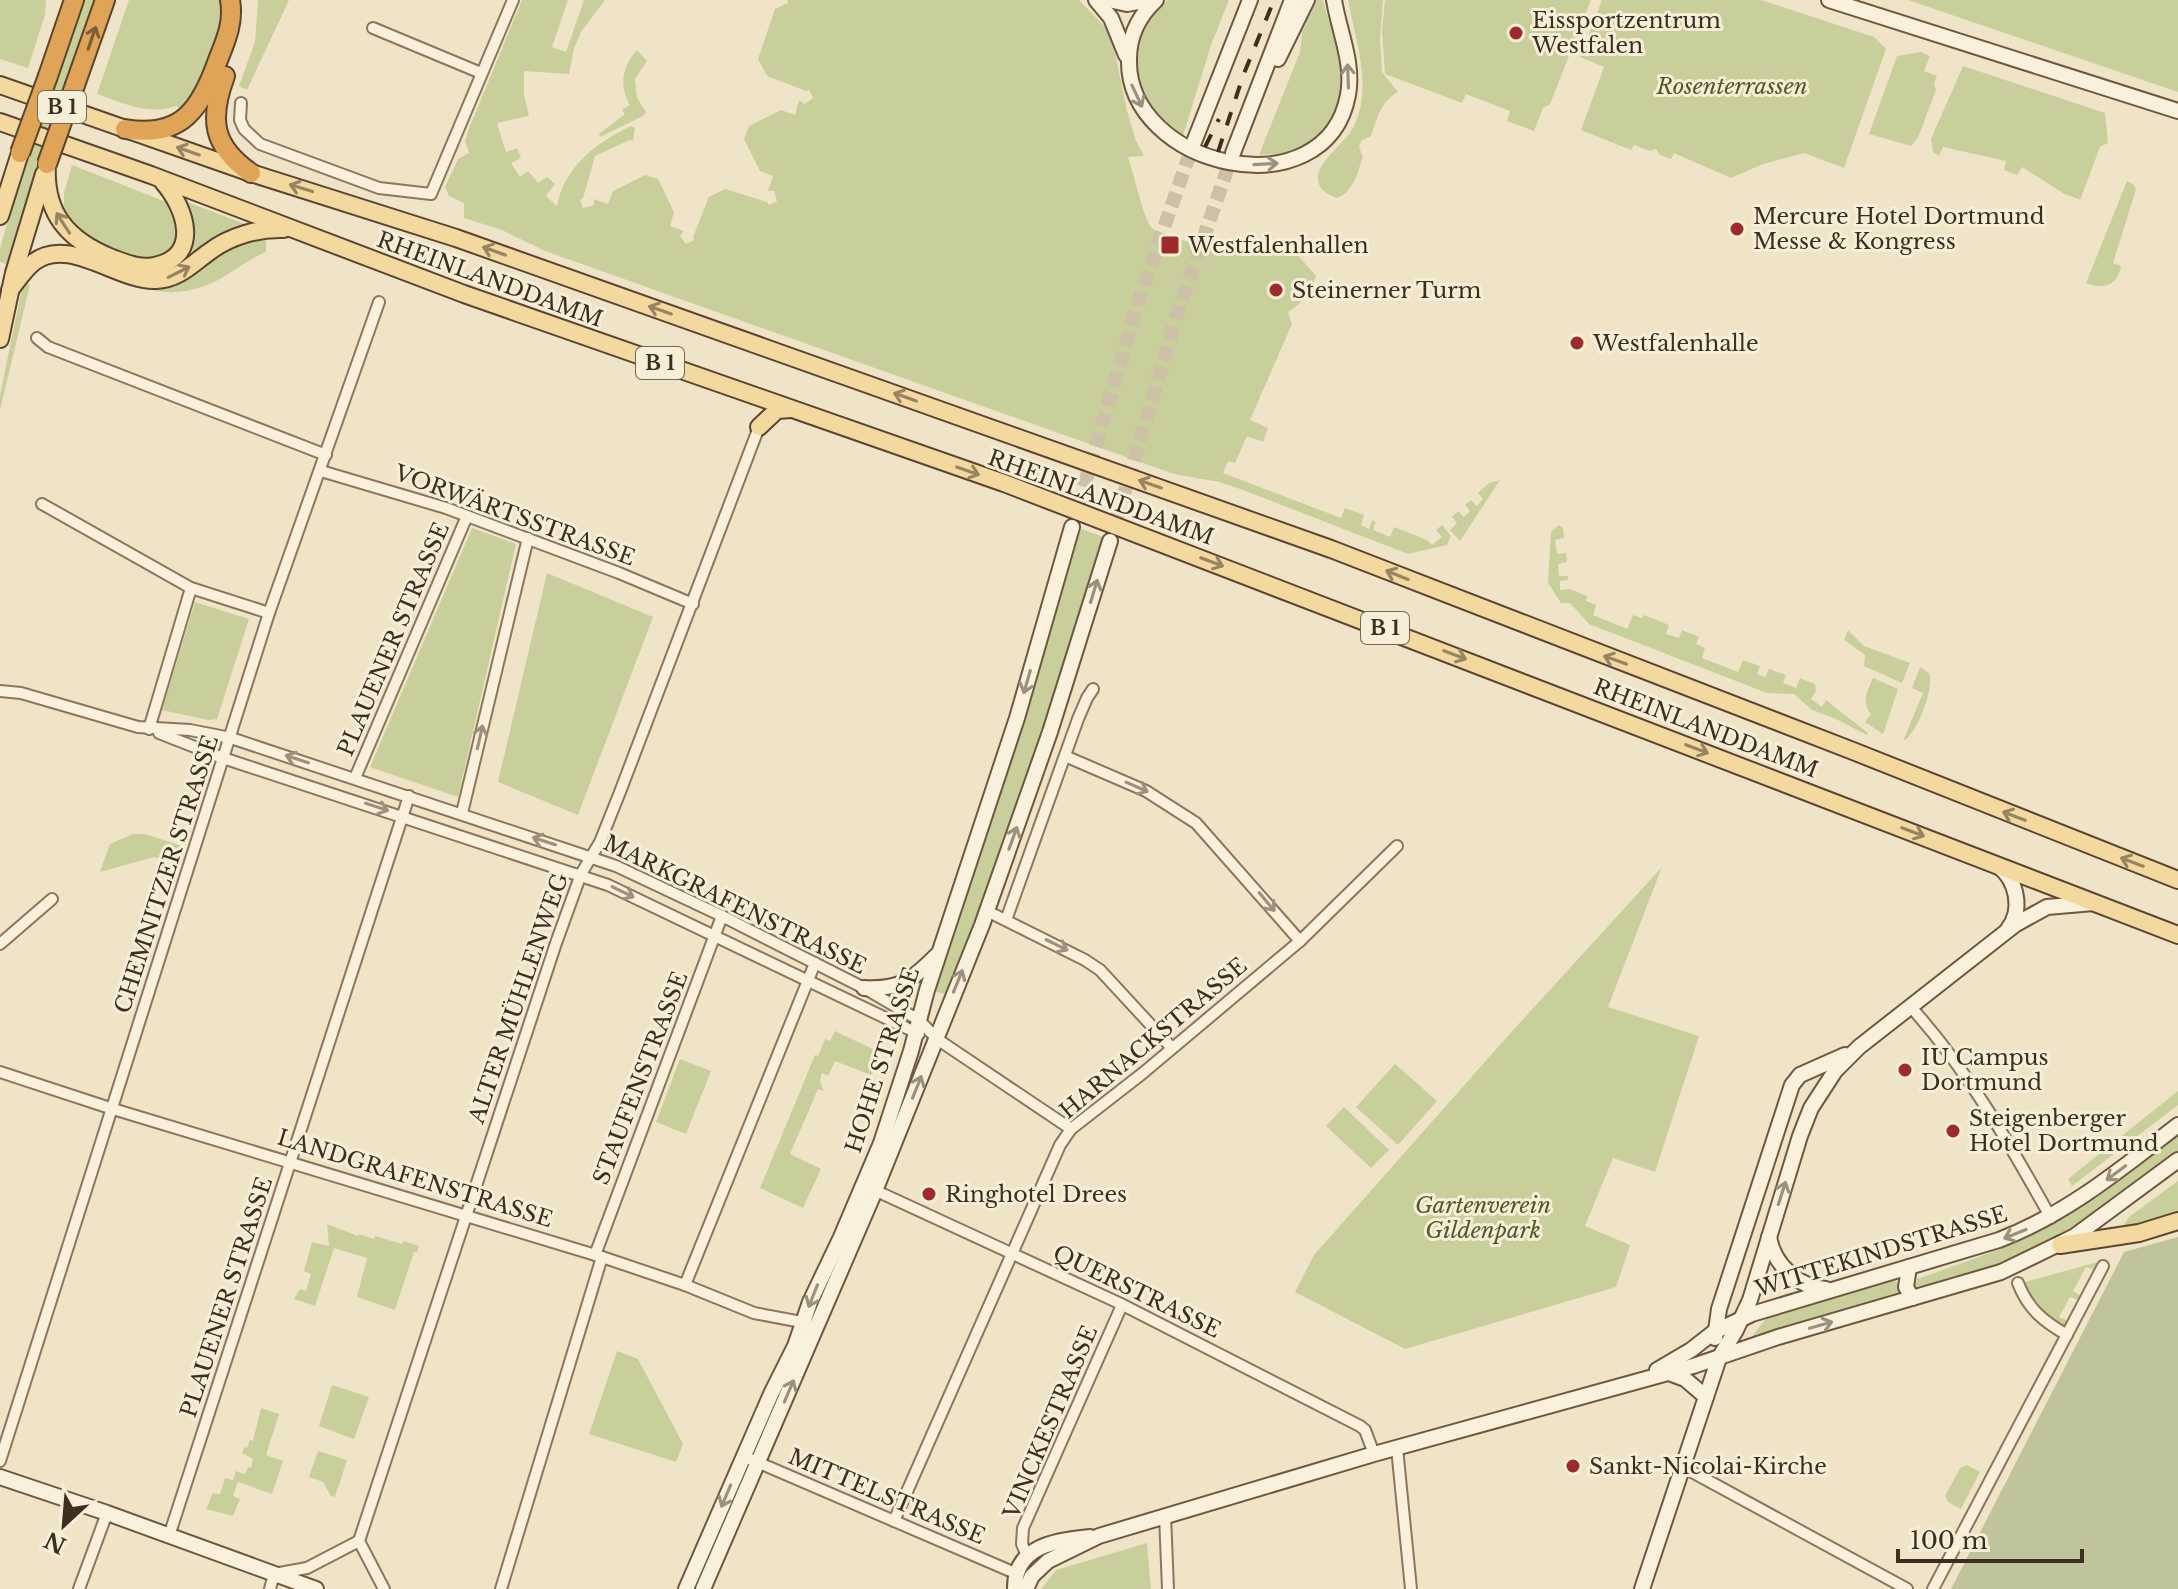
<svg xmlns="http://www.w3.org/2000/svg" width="2178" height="1589" font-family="'Libre Baskerville',serif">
	<rect width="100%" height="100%" fill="#f0e4c8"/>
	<g fill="#c9cf9b">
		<path d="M0 0H46L45 15 28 68 0 59Z"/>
		<path d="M82 0H96L33 181 9 265 0 262V249L10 212Z"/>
		<path d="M129 0H220C229 27 201 90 180 108L176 106C149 116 123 103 97 94Z"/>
		<path d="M258 0H289L247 90 239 86 255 42Z"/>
		<path d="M522 0H568L552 47 566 52 584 0H605L581 32 574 48 569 74 524 71V95L529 116 497 123 506 152 517 148 521 158 511 163 520 177 528 171 538 183 547 177 555 184 546 196 557 206C564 167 597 142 631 126L635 128 633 141 630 140 595 156 583 198 580 200 583 208 594 205V199L608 204 613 191 645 175 658 179 674 212 670 226 684 231 680 236 686 244 694 240 693 237 709 197 725 189 767 202 769 205 777 201 774 191H768L773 176 760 171 744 139 749 126 781 110 795 115 799 100 805 104 813 98 809 90 806 91 767 76 758 59 775 9 788 3 787 0H1079L1111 33 1127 111 1136 141 1144 156 1128 157C1133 171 1144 219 1151 227 1158 235 1169 236 1179 239 1215 250 1252 258 1288 244L1316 276C1309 294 1304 302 1288 312L1292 324 1250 420 1268 428 1263 442 1247 436 1235 463 1228 461 1223 473 1341 518 1345 508 1364 515 1361 525 1369 529 1372 520 1376 522 1373 530 1390 537 1394 527 1427 540 1432 545 1442 537 1436 530 1442 525 1451 536 1447 545 1408 554 1243 490 1219 482 1174 474 545 251 502 230 464 218V203L449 196 445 187 458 159 469 153 465 141 468 131Z"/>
		<path d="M1168 0H1229L1211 45 1183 136C1129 106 1120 40 1168 0Z"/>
		<path d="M1317 0H1323C1329 24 1344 62 1341 86 1339 114 1317 143 1290 152 1280 155 1268 154 1259 155L1300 52 1302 32Z"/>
		<path d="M1348 0H1383L1380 39 1382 72 1398 92C1381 101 1377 119 1371 136L1361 141 1359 147 1363 157C1357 173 1354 192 1337 198 1327 195 1317 188 1318 177 1318 161 1345 143 1353 128 1374 89 1355 40 1348 0Z"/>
		<path d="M1385 0H1591L1550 104 1543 108 1534 131 1507 121 1510 111 1466 94 1462 103 1385 74 1382 31Z"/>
		<path d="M1602 0H1761L1874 37 1886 49 1844 168 1804 153 1763 164 1731 178 1674 153 1671 159 1660 155 1656 149 1650 151 1634 145 1631 150 1581 130 1604 67 1580 57Z"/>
		<path d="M1908 0H2178V92Z"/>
		<path d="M637 50 647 61 635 79 637 98 646 112 643 116 600 137 599 134 625 114 622 110 630 105C619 86 622 66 637 50Z"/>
		<path d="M1921 52 1930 56 1924 71 1937 76 1934 83 1936 90 1918 138 1911 146 1869 134 1897 56Z"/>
		<path d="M1963 66 2105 113 2108 143 2100 147 2080 200 2063 193 2022 167 2017 175 2004 170 2006 161 1943 147 1939 156 1933 152 1931 139Z"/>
		<path d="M72 165 169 203C189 237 170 266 130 259 120 258 88 242 80 235 73 230 67 218 61 211L64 209V193Z"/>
		<path d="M2127 181 2133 184 2136 189 2113 263 2121 266C2118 286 2103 290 2086 283Z"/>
		<path d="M182 200 258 229 171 272 177 260Z"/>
		<path d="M266 240V252C244 261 227 278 205 286 157 303 128 281 85 266 73 262 58 264 48 261L65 259 139 284 235 244Z"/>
		<path d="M26 281 30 285 0 410V395L21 293Z"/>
		<path d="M1500 480 1460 541 1450 530 1457 523 1452 517 1458 511 1464 517 1470 511 1465 505 1471 500 1477 506 1483 499 1478 493 1489 483Z"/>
		<path d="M1559 525 1563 528 1564 538 1555 540 1557 554 1566 553 1567 562 1558 564 1559 576H1568V580L1560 581V590L1570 589 1587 596 1586 601 1596 605 1593 615 1627 629 1633 615 1642 618 1644 615 1669 625 1666 634 1679 638 1682 630 1699 637 1696 644 1705 648 1702 658 1738 672 1743 660 1760 666 1757 674 1765 677 1769 669 1786 675 1783 683 1796 688 1800 678 1815 684 1816 691 1811 699 1822 707 1826 700 1868 733 1867 735 1836 719 1812 710 1794 694 1767 693 1589 624 1570 603H1561L1548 583 1551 532Z"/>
		<path d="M472 528 516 544 458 797 370 767Z"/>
		<path d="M1081 529 1104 537 1007 839 947 995 934 991Z"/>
		<path d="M547 573 653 617 578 815 498 782Z"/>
		<path d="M195 602 249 619 217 719 208 720 162 710Z"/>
		<path d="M1848 630 1864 646 1910 663 1902 683 1864 666 1865 655 1844 640Z"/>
		<path d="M1920 667 1929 673C1935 687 1917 735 1903 741L1923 693 1912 688Z"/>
		<path d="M1873 678 1898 689 1883 734 1865 722 1871 714C1861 701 1867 692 1873 678Z"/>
		<path d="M133 834H145L182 846 173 863 154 857 100 872 110 844Z"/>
		<path d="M1662 867 1608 1007 1699 1036 1655 1172 1613 1158 1585 1226 1630 1245 1616 1287 1405 1349 1295 1292 1314 1255 1506 1038Z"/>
		<path d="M835 1031 881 1053 871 1075 835 1061 828 1076 822 1073 820 1081 824 1091 818 1089 790 1154 821 1169 803 1208 760 1188 815 1055 818 1056 825 1039 830 1041Z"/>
		<path d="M680 1059 711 1071 686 1134 656 1122Z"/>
		<path d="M1395 1064 1437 1101 1398 1145 1356 1107Z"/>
		<path d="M2178 1091V1105L2072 1186 2068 1179Z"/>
		<path d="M1344 1107 1389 1150 1371 1168 1326 1126Z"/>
		<path d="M2178 1135V1151L2067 1232 1996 1267 1919 1289 1915 1287 1917 1279C1973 1259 2029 1242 2080 1209 2114 1187 2146 1159 2178 1135Z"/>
		<path d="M2178 1181V1214L2126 1229 2122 1228 2129 1217Z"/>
		<path d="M327 1224 358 1236 359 1234 374 1239 375 1236 402 1244 404 1241 419 1246 417 1252H414L395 1310 357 1297 367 1258 334 1248 315 1306 294 1299 300 1289 306 1291 311 1274 304 1271 312 1242 329 1246Z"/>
		<path d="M2098 1262 2094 1270 2086 1267 2073 1291 2081 1296 2079 1300 2070 1297 2059 1317 2068 1321 2063 1327 2037 1312 2021 1283Z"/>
		<path d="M1896 1280 1900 1295 1750 1339 1767 1317Z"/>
		<path d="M617 1351 638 1359 683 1444 676 1462 589 1434Z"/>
		<path d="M332 1385 369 1397 354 1439 319 1426Z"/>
		<path d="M261 1408 279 1414 266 1455 283 1461 272 1494 238 1482 233 1496 240 1499 233 1516 206 1509 213 1493 220 1494 225 1478 233 1480 236 1471 245 1474 248 1467 251 1468 253 1459 242 1453 244 1447 247 1448 250 1440 253 1441Z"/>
		<path d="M318 1451 347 1460 335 1497 331 1496 323 1482 309 1477Z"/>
		<path d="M1967 1465 1980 1472 1961 1509 1948 1502 1945 1496 1960 1468Z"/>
		<path d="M1147 1543 1151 1589H1041L1056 1570Z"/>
	</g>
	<path fill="#bfc49a" d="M2178 1237V1589H1951L2124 1252Z"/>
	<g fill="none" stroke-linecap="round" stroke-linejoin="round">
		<g stroke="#ccc0a6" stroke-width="14" stroke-dasharray="14 7" stroke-linecap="butt">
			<path d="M1072 527 1140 296 1194 142"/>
			<path d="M1110 541 1179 308 1233 153"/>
		</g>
		<defs>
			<g id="street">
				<path d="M373 28 481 73"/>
				<path d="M241 103 240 120 244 129 260 144 379 188 431 194 513 0"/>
				<path d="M37 338 48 347 326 455"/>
				<path d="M321 471 446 508 619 573 693 604"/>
				<path d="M42 504 191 588 269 613"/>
				<path d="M0 691 21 693 138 727 190 730 231 738 616 866 722 916 864 988 919 1020 937 1039 1071 1129"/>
				<path d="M149 729 191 588"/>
				<path d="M159 733 223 758 608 885 919 1034"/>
				<path d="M1065 756 1146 791 1196 823 1300 941"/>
				<path d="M355 778 467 516"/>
				<path d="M462 813 528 538"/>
				<path d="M987 911 1085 960 1100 970 1172 1048"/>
				<path d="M1006 920 1078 719 1087 698 1093 689"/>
				<path d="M0 944 52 899"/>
				<path d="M1910 1006C1968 1070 2009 1143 2051 1218"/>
				<path d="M0 1072 113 1109 602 1257 685 1285 754 1313 807 1323"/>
				<path d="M870 1188 1119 1303 1360 1426 1365 1430 1374 1454"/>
				<path d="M595 1255 722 916"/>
				<path d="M2018 1283C2028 1309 2043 1321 2067 1335"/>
				<path d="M685 1285 815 963"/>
				<path d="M1397 1448 1411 1589"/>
				<path d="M743 1456 1015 1573"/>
				<path d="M0 1461 269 613 379 302"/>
				<path d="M1683 1467 1907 1589"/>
				<path d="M1165 1515 1168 1589"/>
				<path d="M894 1521 1060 1145 1071 1129 1143 1073 1300 941 1397 846"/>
				<path d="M169 1536 409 796"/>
				<path d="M1027 1556 1022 1544 1023 1528 1122 1305"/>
				<path d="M79 1589 107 1513"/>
				<path d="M270 1589 274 1574 307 1568 359 1541"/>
				<path d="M384 1589 359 1541 556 943 581 874 600 842 620 792 759 427"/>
				<path d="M501 1589 602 1257"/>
				<path d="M1933 1589 2103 1266"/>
			</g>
			<g id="secondary">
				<path d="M1096 0 1111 18 1126 55"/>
				<path d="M1109 0 1127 4 1148 0"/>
				<path d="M1156 0C1139 16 1129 36 1129 59 1126 168 1326 213 1348 95 1354 63 1339 31 1334 0"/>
				<path d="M1829 0 2178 111"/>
				<path d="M1278 59 1307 0"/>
				<path d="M1194 142 1250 0"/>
				<path d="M1233 153 1292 0"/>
				<path d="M1998 866C2017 880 2023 910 2008 929"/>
				<path d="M864 988C901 990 912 980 937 955"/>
				<path d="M1769 1237C1774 1265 1798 1287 1826 1289"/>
				<path d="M1909 1267 1906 1287 1912 1298"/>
				<path d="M1715 1338 1719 1309 1792 1085 1800 1075 1845 1055"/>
				<path d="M1657 1370 1691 1350 1714 1332 1752 1314 1999 1240C2067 1214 2121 1169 2178 1125"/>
				<path d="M1669 1373 1685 1379 1706 1397"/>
				<path d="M0 1477 107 1513 316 1589"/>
				<path d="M686 1589 771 1394 795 1346 810 1302 841 1237 881 1143 911 1051 927 990 1017 718 1072 527"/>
				<path d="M703 1589 875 1191 982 925 1050 732 1110 541"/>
				<path d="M1015 1589C1014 1546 1056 1540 1090 1537"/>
				<path d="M1026 1589 1032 1576 1048 1561 1099 1536 1374 1454 1693 1366 1778 1337 2001 1272 2075 1236 2178 1160"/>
				<path d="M1642 1589 1719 1358 1736 1330 1750 1300 1800 1136 1811 1108 1835 1071 1859 1047 2016 924 2047 907 2094 903"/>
			</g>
			<g id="primary">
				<path d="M0 85 251 173 456 238 1331 549 1853 751 2178 880"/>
				<path d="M0 122 151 175 464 294 1004 483 2178 935"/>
				<path d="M47 164C44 214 68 240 112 258 126 263 139 269 154 266 202 257 186 208 163 182"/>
				<path d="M0 216 20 153"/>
				<path d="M10 290C17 281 24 270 34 262 68 235 119 282 156 280 179 279 192 264 209 252 230 236 258 228 284 229"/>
				<path d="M0 339 14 273 44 174"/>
				<path d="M759 427 777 410 791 409"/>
				<path d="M2060 1245 2139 1233 2178 1221"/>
			</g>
			<g id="highway">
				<path d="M48 76 74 0"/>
				<path d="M225 76C209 119 212 146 251 173"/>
				<path d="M75 85 105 0"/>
				<path d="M125 129C182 139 201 108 218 60 226 40 234 22 230 0"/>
			</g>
		</defs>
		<use href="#street" stroke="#8d765c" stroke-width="14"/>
		<use href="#secondary" stroke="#6f573f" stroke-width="18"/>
		<use href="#primary" stroke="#5b4430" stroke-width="20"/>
		<use href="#highway" stroke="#5b4430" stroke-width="22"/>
		<use href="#street" stroke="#faf1dc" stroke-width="10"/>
		<use href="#secondary" stroke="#faf1dc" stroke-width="14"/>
		<use href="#primary" stroke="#f3d9a0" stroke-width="16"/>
		<use href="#highway" stroke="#e0a458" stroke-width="18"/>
		<g stroke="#3d2e20" stroke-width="4" stroke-dasharray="14 14" stroke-linecap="butt">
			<path d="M1205 147 1219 119"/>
			<path d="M1218 152 1243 76 1274 0"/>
		</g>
		<defs>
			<g id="highway-bridge">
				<path d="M20 153 48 76"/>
				<path d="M47 164 75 85"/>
			</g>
		</defs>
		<use href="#highway-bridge" stroke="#5b4430" stroke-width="22" stroke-linecap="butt"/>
		<use href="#highway-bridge" stroke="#e0a458" stroke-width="18"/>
	</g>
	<defs><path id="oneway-shaft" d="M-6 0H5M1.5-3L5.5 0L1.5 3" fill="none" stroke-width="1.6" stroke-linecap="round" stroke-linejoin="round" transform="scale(2)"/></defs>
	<use stroke="#7e5d36" href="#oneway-shaft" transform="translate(92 38) rotate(-71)"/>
	<g stroke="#9c907e">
		<use href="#oneway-shaft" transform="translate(1348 76) rotate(-92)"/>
		<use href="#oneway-shaft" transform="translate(1137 96) rotate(65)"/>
		<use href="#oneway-shaft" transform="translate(1266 164) rotate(-3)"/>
		<use href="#oneway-shaft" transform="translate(1094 591) rotate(-73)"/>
		<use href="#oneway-shaft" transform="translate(1027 682) rotate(106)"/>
		<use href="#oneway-shaft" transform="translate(480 737) rotate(-77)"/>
		<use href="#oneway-shaft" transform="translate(297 759) rotate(-162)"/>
		<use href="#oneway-shaft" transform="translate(1137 787) rotate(24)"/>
		<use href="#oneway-shaft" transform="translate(377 807) rotate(18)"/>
		<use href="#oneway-shaft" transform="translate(1013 838) rotate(-70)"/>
		<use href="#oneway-shaft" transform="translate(544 841) rotate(-162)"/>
		<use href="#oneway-shaft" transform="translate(623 892) rotate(26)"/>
		<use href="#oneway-shaft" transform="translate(1267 902) rotate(50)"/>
		<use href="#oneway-shaft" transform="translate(1057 945) rotate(26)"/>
		<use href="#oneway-shaft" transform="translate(958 981) rotate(-68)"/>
		<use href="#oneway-shaft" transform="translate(917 1087) rotate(-68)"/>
		<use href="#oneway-shaft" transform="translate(2116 1173) rotate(143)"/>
		<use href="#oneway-shaft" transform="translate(1782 1193) rotate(-72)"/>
		<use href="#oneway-shaft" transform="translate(2015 1234) rotate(158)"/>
		<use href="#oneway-shaft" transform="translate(813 1296) rotate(112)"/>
		<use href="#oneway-shaft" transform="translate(1821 1325) rotate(-16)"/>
		<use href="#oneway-shaft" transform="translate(789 1391) rotate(-67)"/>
		<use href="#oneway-shaft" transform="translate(726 1496) rotate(113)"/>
	</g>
	<g stroke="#988460">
		<use href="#oneway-shaft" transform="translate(188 151) rotate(-161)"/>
		<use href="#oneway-shaft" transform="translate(301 188) rotate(-163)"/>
		<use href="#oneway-shaft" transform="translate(63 223) rotate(-123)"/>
		<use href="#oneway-shaft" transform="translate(494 251) rotate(-160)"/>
		<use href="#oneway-shaft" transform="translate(179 272) rotate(-27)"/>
		<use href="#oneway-shaft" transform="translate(660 310) rotate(-161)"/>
		<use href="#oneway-shaft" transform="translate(905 397) rotate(-160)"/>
		<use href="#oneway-shaft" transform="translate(968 471) rotate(19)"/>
		<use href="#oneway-shaft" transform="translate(1150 484) rotate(-161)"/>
		<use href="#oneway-shaft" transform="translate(1212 562) rotate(21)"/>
		<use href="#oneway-shaft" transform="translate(1397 575) rotate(-158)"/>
		<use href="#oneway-shaft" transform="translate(1455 655) rotate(21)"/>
		<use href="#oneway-shaft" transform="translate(1615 660) rotate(-160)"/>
		<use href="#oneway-shaft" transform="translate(1697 749) rotate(21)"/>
		<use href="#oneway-shaft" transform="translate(2014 816) rotate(-159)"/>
		<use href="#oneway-shaft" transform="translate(1913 832) rotate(21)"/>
		<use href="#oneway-shaft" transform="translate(2132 862) rotate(-159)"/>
	</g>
	<g fill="#9e2a2b" stroke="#f7eed8" stroke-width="3">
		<circle cx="1516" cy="33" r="8"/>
		<circle cx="1737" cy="229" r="8"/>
		<rect x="1160" y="235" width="20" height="20" rx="4"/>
		<circle cx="1276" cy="290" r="8"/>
		<circle cx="1577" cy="343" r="8"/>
		<circle cx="1905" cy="1070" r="8"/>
		<circle cx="1953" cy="1131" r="8"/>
		<circle cx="929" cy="1194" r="8"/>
		<circle cx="1573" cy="1466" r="8"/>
	</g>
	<g text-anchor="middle" stroke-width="6" stroke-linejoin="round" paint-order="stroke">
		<g fill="#f7eed8" stroke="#756857" stroke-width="2">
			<rect x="38" y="91" width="48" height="32" rx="6"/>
			<rect x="636" y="347" width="48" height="32" rx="6"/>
			<rect x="1361" y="612" width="48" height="32" rx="6"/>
		</g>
		<g font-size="20" font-weight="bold" fill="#3d2e20">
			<text x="62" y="114">B 1</text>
			<text x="660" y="370">B 1</text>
			<text x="1385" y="635">B 1</text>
		</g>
		<g font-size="22" fill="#3d2e20" stroke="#f7eed8" text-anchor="start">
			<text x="1532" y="28">Eissportzentrum<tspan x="1532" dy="25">Westfalen</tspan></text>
			<text x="1753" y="224">Mercure Hotel Dortmund<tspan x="1753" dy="25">Messe &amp; Kongress</tspan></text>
			<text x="1188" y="253">Westfalenhallen</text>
			<text x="1292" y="298">Steinerner Turm</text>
			<text x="1593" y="351">Westfalenhalle</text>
			<text x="1921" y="1065">IU Campus<tspan x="1921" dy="25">Dortmund</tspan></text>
			<text x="1969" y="1126">Steigenberger<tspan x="1969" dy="25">Hotel Dortmund</tspan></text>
			<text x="945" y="1202">Ringhotel Drees</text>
			<text x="1589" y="1474">Sankt-Nicolai-Kirche</text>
		</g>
		<g font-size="22" font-style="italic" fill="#4d5a26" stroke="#f7eed8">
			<text x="1732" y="94">Rosenterrassen</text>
			<text x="1483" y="1213">Gartenverein<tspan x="1483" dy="25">Gildenpark</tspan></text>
		</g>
		<g font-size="22" fill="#3d2e20" stroke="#f7eed8">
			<text transform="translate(490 279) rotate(20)" y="8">RHEINLANDDAMM</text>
			<text transform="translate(1101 497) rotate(20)" y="8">RHEINLANDDAMM</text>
			<text transform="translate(515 515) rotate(20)" y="8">VORWÄRTSSTRASSE</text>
			<text transform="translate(393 639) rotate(-67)" y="8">PLAUENER STRASSE</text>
			<text transform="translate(1706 728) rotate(21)" y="8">RHEINLANDDAMM</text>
			<text transform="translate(166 874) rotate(-72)" y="8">CHEMNITZER STRASSE</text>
			<text transform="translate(735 904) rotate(26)" y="8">MARKGRAFENSTRASSE</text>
			<text transform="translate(518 998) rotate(-71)" y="8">ALTER MÜHLENWEG</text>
			<text transform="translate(1153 1038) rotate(-40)" y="8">HARNACKSTRASSE</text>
			<text transform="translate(882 1060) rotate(-72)" y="8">HOHE STRASSE</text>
			<text transform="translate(640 1078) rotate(-69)" y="8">STAUFENSTRASSE</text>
			<text transform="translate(415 1178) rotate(17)" y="8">LANDGRAFENSTRASSE</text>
			<text transform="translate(1881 1251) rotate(-17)" y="8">WITTEKINDSTRASSE</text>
			<text transform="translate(1137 1291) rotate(26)" y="8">QUERSTRASSE</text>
			<text transform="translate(226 1297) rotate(-72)" y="8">PLAUENER STRASSE</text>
			<text transform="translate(1050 1422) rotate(-67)" y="8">VINCKESTRASSE</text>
			<text transform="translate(887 1496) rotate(23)" y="8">MITTELSTRASSE</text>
		</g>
	</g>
	<g transform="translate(64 1525) rotate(206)" stroke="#f7eed8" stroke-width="6" paint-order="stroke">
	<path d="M0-6L14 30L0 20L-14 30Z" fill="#3d2e20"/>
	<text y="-12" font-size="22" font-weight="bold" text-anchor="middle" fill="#3d2e20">N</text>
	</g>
	<path d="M1898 1549v12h184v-12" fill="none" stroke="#3d2e20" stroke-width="4"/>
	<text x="1910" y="1549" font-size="24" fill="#3d2e20" stroke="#f7eed8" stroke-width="6" paint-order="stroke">100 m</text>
</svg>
